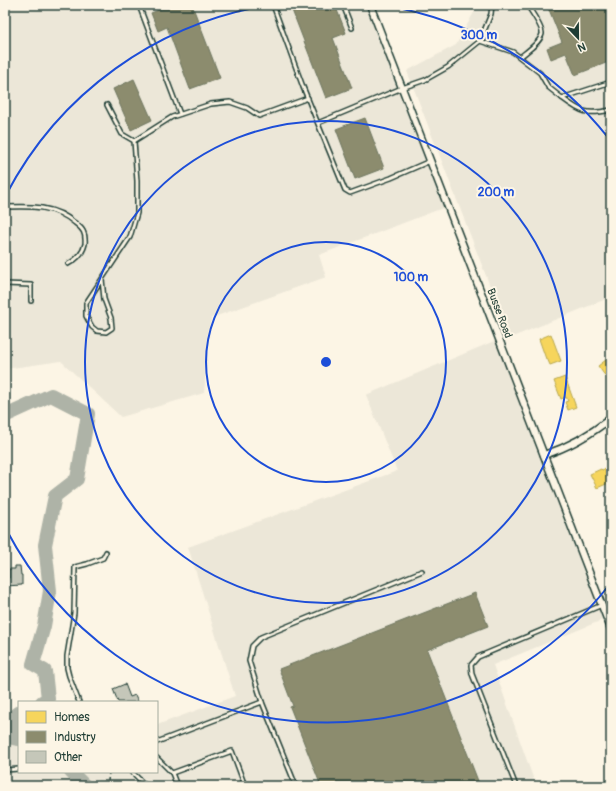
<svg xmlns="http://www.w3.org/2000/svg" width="616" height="791" font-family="Pangolin,sans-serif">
	<rect width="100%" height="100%" fill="#fcf5e5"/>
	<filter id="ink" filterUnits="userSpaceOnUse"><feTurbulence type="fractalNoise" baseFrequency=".025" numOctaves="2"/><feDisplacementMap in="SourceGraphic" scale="8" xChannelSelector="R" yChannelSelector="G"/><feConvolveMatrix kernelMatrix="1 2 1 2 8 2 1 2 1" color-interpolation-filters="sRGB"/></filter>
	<g filter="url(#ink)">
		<g fill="#ece7d8">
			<path d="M5 5H370L448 206 319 255 326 277 211 318 204 393 121 417 61 361 5 369Z"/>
			<path d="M478 5H611V297L510 338 407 71 456 45Z"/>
			<path d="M499 339 607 618 493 665 536 786H98L97 780 67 786H5V745L19 742V772H157V725L235 696 188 547 397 471 366 395Z"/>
		</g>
		<g fill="#f6d55c" stroke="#b6a750">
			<path d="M551 334 561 361 550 365 547 358 546 359 539 339Z"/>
			<path d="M611 356V373L606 377 598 366Z"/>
			<path d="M565 377 576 407 568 410 565 402 568 401 566 397 561 399 554 381Z"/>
			<path d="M611 466V482L597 488 590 474 601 469 602 470Z"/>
		</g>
		<g fill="#8c8c6e" stroke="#6b745d">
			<path d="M172 5H192L220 78 190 89 167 27 158 31 151 13Z"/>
			<path d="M290 5H335L346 33 333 38 352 88 326 98Z"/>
			<path d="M546 5H611V61L575 75 566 53 551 59 547 48 562 42 550 12Z"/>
			<path d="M134 79 152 120 131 130 113 89Z"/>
			<path d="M365 118 384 168 355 179 336 129Z"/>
			<path d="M475 593 488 626 427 650 480 786H321L290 707 293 706 279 669Z"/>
		</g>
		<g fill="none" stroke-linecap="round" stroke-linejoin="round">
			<g stroke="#aeb3a7" stroke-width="14">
				<path d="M5 416 51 395 88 414 77 479 55 496 45 545 50 591 44 626 33 664 45 671 48 699 42 702"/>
				<path d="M19 712 16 714 13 738 19 739"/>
				<path d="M71 772 85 786"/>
			</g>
		</g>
		<g fill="#c5c7b9" stroke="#1f3d34">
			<path d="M15 566H20L21 575H22V585L5 586V578H9V569H15Z"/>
			<path d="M125 684 130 697 135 695 138 701 135 702H118L113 689Z"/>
		</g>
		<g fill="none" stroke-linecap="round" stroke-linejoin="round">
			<defs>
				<g id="lane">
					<path d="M141 5 140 8 180 114"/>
					<path d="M273 5 303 87 345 190 350 193 391 178 430 161"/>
					<path d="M343 5 352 28"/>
					<path d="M480 41 513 52 540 73 548 87 562 98 611 82"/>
					<path d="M520 57C526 52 540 43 542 34 543 28 531 11 527 5"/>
					<path d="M562 98C582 113 587 115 611 110"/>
					<path d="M107 105 122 134 134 141 172 117 211 104 230 102 247 108 259 116 308 98"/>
					<path d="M318 123 402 88 425 80 448 67 480 41 491 14 492 5"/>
					<path d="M5 207C31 206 54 205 75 223 83 229 86 233 85 244 83 253 76 260 68 264"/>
					<path d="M102 279 104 299 111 318 112 328 106 332 97 331 92 327 86 316V303L130 237 137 213V181L134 141"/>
					<path d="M5 284 31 285V301"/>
					<path d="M79 702 69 676 67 668V656L74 613 75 567 87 564 103 558 106 552"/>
					<path d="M262 702 249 661 252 646 261 637 422 571"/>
					<path d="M157 742 262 702 296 786"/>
					<path d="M157 758 172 773 232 751 245 786"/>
					<path d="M5 770 19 769"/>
					<path d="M132 772 146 786"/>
					<path d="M172 773 177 786"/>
					<path d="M516 786 472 674 471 665 478 657 602 605"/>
				</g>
				<g id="street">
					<path d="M370 5 611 629"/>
					<path d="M544 455C569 447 591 434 611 418"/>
				</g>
			</defs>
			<use href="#lane" stroke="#1f3d34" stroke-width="6"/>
			<use href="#street" stroke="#1f3d34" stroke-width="9"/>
			<path stroke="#1f3d34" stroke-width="1.5" stroke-dasharray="3 3" stroke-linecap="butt" d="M109 772 108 781 110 786"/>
			<use href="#lane" stroke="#fcf5e5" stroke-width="3"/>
			<use href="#street" stroke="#fcf5e5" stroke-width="6"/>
		</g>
	</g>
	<g fill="none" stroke="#1d4ed8" stroke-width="2">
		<circle cx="326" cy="362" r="120"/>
		<circle cx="326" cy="362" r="241"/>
		<path d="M610 584A361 361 0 0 1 6 529M6 195A361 361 0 0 1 270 5M382 5A361 361 0 0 1 610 140"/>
	</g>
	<g text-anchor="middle" stroke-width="4" stroke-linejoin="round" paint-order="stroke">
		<g font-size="11" fill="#1f3d34" stroke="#fcf5e5">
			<text transform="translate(500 313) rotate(69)" y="4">Busse Road</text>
		</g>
	</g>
	<circle cx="326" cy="362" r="6" fill="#1d4ed8" stroke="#fcf5e5" stroke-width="2"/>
	<g font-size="12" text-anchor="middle" font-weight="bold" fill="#1d4ed8" stroke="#fcf5e5" stroke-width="4" stroke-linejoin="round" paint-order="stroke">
		<text x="479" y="39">300 m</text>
		<text x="496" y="196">200 m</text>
		<text x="411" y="281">100 m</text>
	</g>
	<rect width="616" height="791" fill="none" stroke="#fcf5e5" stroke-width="20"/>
	<rect x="10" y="10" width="596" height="771" fill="none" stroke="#1f3d34" stroke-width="1.5" filter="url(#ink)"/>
	<rect x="18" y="701" width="140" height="72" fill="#fcf5e5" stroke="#a4ab9e"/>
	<rect x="26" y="711" width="20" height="12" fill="#f6d55c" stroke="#a4ab9e"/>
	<text x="54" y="721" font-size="12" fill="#1f3d34">Homes</text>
	<rect x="26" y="731" width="20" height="12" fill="#8c8c6e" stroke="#a4ab9e"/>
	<text x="54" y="741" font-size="12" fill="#1f3d34">Industry</text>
	<rect x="26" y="751" width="20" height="12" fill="#c5c7b9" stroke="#a4ab9e"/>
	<text x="54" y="761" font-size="12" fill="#1f3d34">Other</text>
	<g transform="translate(578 38) rotate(158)" stroke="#fcf5e5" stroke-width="3" paint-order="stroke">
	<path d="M0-3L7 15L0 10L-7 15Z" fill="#1f3d34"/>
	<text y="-6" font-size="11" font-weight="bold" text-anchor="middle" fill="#1f3d34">N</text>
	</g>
</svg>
